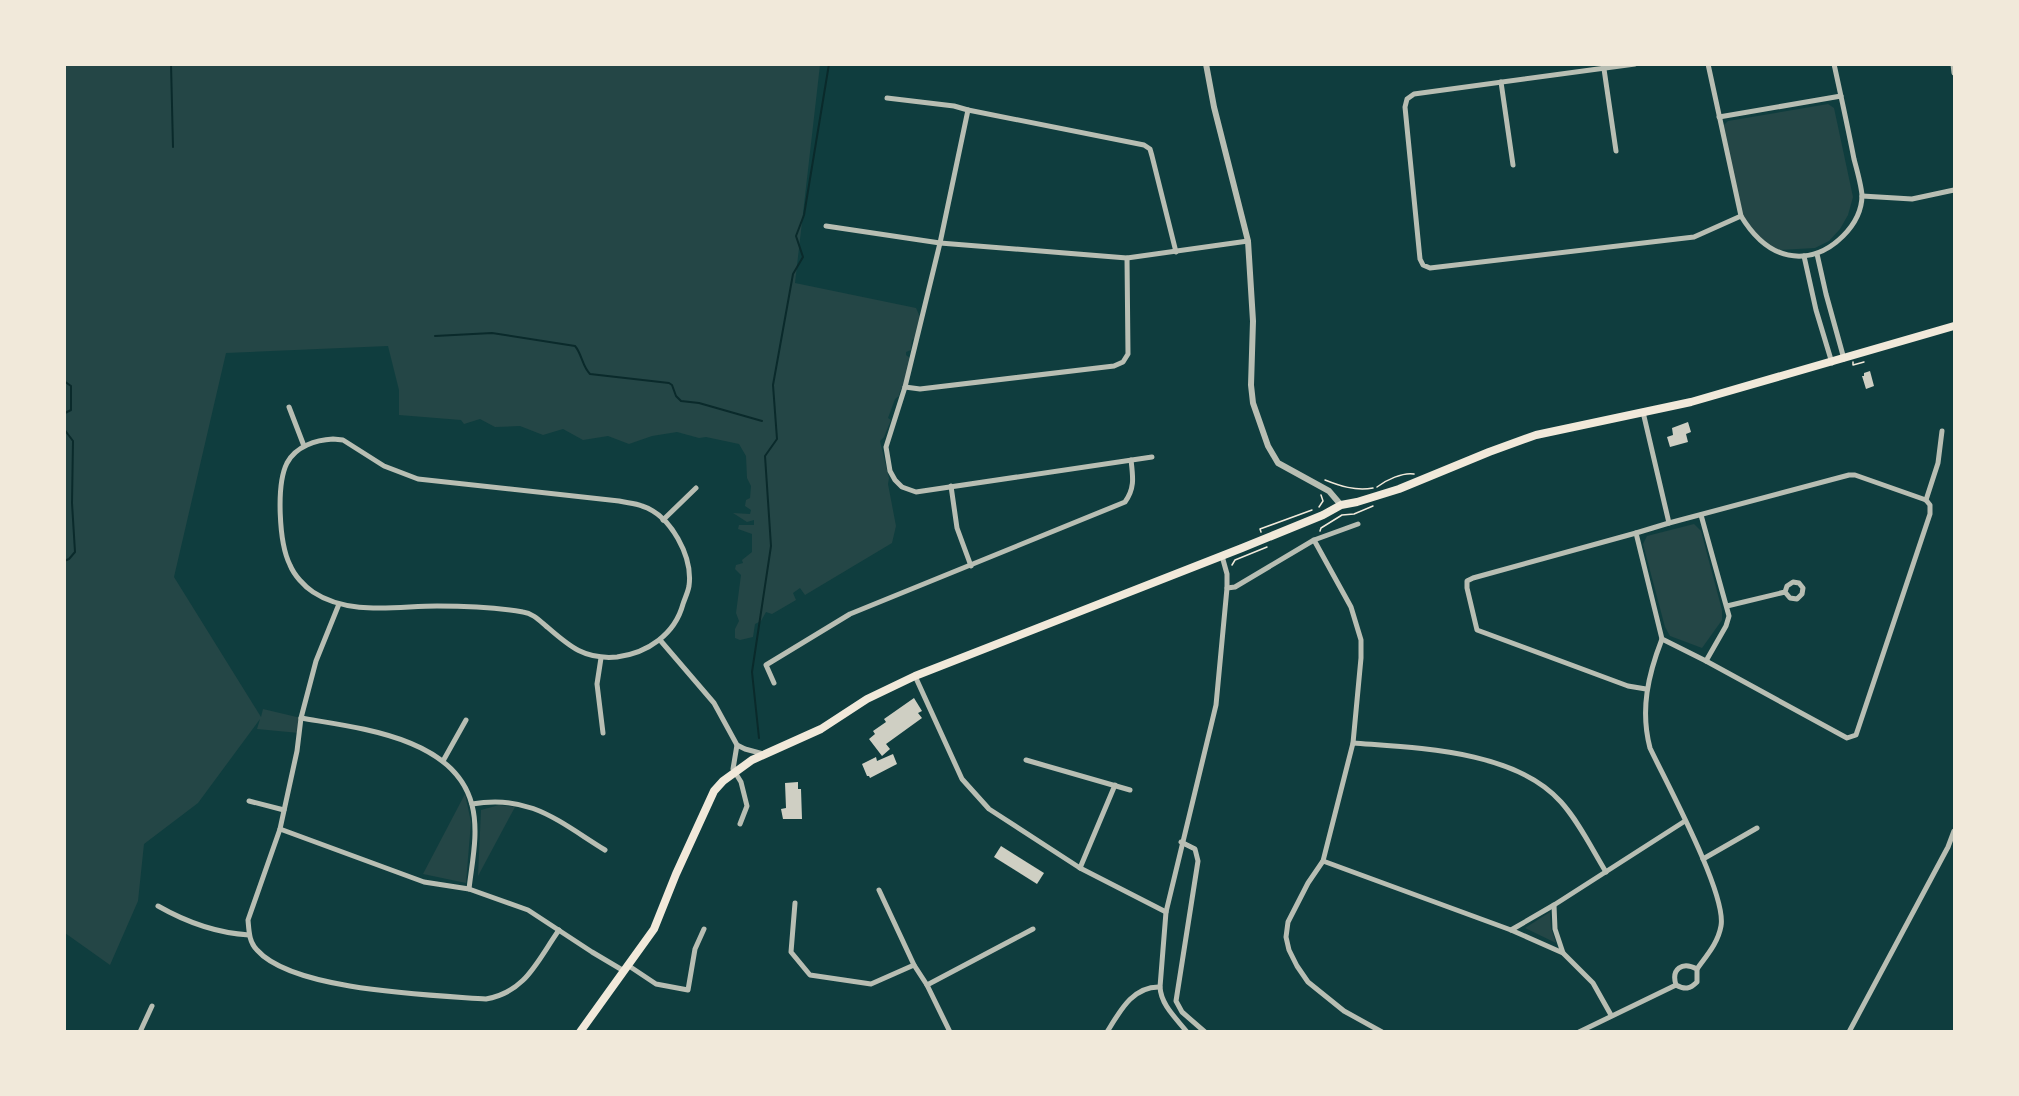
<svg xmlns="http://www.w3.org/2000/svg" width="2019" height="1096" font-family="Commissioner,sans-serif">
	<rect width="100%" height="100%" fill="#0f3d3e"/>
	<g fill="#244646">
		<path d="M64 65H820L795 283 916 308 920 317 916 339 912 340 911 350 906 352V355L911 359C908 367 907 376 904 383 902 389 900 389 899 396L895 399 888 418 891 420 884 437 880 441 889 478 888 484 896 526 892 543 805 595 800 588 793 593 796 600 772 614 766 612 761 621 755 624 753 637 740 640 735 638V629L739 621 736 613 741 575 735 569 736 565 743 563 742 560 752 552V534L738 529 739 525H754V520L747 522 733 513 750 514 751 510 745 506 746 500 750 498 751 486 747 478 746 456 739 444 706 437 699 438 677 432 652 436 629 444 608 436 583 440 563 429 543 435 520 426 495 427 480 419 464 424 461 420 399 415V390L388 346 226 353 174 577 261 717 263 709 301 718 299 733 257 729 260 719 198 803 144 844 138 901 110 965 65 933Z"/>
		<path d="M1828 104 1834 108 1853 197 1848 215 1840 229 1829 241 1815 248 1779 250 1762 243 1742 215 1723 126 1728 121Z"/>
		<path d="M1694 524 1701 531 1722 610V620L1702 648 1670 636 1665 627 1643 544 1647 536Z"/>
		<path d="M465 794 471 822 466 883 423 874Z"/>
		<path d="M499 805 515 807 478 876 481 810Z"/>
		<path d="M1550 912 1551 928 1556 943 1525 928Z"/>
	</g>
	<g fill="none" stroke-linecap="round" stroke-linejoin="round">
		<g stroke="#0a2a2b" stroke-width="2">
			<path d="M171 64 173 147"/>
			<path d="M435 336 492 333 575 346C582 354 582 366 590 374L669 383 672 385 676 396 681 401 699 403 762 421"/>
			<path d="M64 381 71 386V410L65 413 64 418"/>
			<path d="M64 429 73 441 72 503 75 552 69 559 64 561"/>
			<path d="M759 738 752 672 771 546 765 456 777 439 773 385 793 274 803 257 796 236 804 215 829 64"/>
		</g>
	</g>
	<g fill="#cfcfc3">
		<path d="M1870 371 1874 386 1866 389 1862 376H1864V373Z"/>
		<path d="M1688 422 1691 432 1686 434 1688 442 1670 447 1667 437 1673 435 1672 428Z"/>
		<path d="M914 698 922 711 918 713 922 718 886 744 890 749 882 756 869 739 875 734 873 731 886 722 884 719Z"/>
		<path d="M893 754 897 764 870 778 869 776H867L862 764 876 757 877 761Z"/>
		<path d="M798 782V789H801L802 819H783L781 809 786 808 785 783Z"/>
		<path d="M1001 846 1044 873 1037 884 994 857Z"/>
	</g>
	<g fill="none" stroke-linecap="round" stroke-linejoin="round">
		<g stroke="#f1e9da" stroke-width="1.5">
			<path d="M1853 362V365L1864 362"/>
			<path d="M1325 480C1340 486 1355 491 1373 488"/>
			<path d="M1377 487C1386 480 1403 472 1414 474"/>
			<path d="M1319 507 1323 501 1321 495"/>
			<path d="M1320 531 1321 528 1342 515 1354 514 1373 506"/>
			<path d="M1261 532 1260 529 1312 510"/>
			<path d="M1232 565 1235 560 1267 547"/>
		</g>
		<g stroke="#b8beb3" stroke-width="5">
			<path d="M1635 64 1414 94 1407 99 1405 107 1420 259 1423 265 1430 268 1694 237 1741 216"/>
			<path d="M1708 64 1741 216C1755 239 1774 258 1803 256 1831 254 1862 225 1862 195 1861 184 1857 170 1854 159 1848 128 1841 96 1834 64"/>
			<path d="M1953 64 1954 73"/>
			<path d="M1604 69 1616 151"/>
			<path d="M1501 82 1513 165"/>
			<path d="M887 98 954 106 968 110"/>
			<path d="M1719 117 1841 96"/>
			<path d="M1862 196 1912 199 1954 190"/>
			<path d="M826 226 940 243 1127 258 1248 241"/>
			<path d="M1817 254 1826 294 1844 359"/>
			<path d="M1804 256 1816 310 1832 363"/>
			<path d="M905 387 920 389 1114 366 1123 362 1128 354 1127 258"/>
			<path d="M289 407 304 446"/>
			<path d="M1643 412 1669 523 1636 533 1662 639 1706 661 1726 626 1729 616 1701 515"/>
			<path d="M333 439 343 440 384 466 418 479 619 501C627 503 635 503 642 506 671 515 693 557 689 586 688 592 685 598 683 604 675 634 648 653 617 657 584 660 569 646 546 626 539 620 532 613 523 612 495 607 466 606 437 606 397 606 349 616 313 592 304 586 294 575 290 565 279 543 276 485 287 463 296 446 316 440 333 439Z"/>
			<path d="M1152 457 916 492 902 487 895 480 890 471 886 447 905 387 940 243 968 110 1144 145 1150 149 1152 156 1176 252"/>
			<path d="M951 486 957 528 971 566"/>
			<path d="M1926 500 1938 463 1942 431"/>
			<path d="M663 520 696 488"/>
			<path d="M1669 523 1849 475H1855L1926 500 1930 505V514L1856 735 1847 738 1706 661"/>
			<path d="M1636 533 1473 578 1467 581V588L1477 630 1628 686 1646 689"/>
			<path d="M1314 540 1351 607 1361 640V658L1353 743 1323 861 1308 883 1288 922 1286 937 1289 950 1297 966 1308 982 1344 1011 1382 1032"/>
			<path d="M1227 588 1235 587 1314 540 1358 524"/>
			<path d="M339 604 316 661 301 718 297 751 280 829 248 920C249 931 249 942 257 950 293 991 432 995 486 999 526 992 537 961 559 930"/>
			<path d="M1727 606 1785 592 1787 586 1793 582 1799 583 1803 588 1802 594 1797 599 1790 598 1785 592"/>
			<path d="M1662 639C1648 675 1640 710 1650 748 1666 782 1727 894 1721 926 1718 943 1707 955 1697 969"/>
			<path d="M660 640 714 703 737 745 745 749 764 754"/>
			<path d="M601 658 597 684 603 733"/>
			<path d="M915 676 962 779 989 809 1080 868 1166 912"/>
			<path d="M774 683 766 665 850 614 1125 502C1135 488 1133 477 1131 460"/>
			<path d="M301 718C358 728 455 737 472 805 479 832 472 862 469 889"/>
			<path d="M1353 743C1417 748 1515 750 1561 802 1579 822 1592 849 1606 872"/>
			<path d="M737 745 733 769 741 782 747 806 740 824"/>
			<path d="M1026 760 1130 790"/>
			<path d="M443 761 466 720"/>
			<path d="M249 801 284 810"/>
			<path d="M472 804C530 794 558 821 605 850"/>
			<path d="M280 829 424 882 469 889 528 910 592 952 624 971"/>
			<path d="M1181 842 1195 849 1198 861 1176 1001 1182 1012 1205 1032"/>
			<path d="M1703 859 1757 828"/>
			<path d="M1323 861 1511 930 1563 953 1593 983 1611 1015"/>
			<path d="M1080 868 1115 785"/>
			<path d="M879 890 914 965 927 985 950 1032"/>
			<path d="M795 903 791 952 810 975 871 984 914 965"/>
			<path d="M1554 905 1555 929 1563 953"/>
			<path d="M158 906C186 922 217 933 249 935"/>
			<path d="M1511 930 1554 905 1685 821"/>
			<path d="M629 966 656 984 688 990 695 949 704 929"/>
			<path d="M927 985 1033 929"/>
			<path d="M140 1032 152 1006"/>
			<path d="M1107 1032C1120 1011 1133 986 1160 987"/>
			<path d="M1187 1032C1176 1018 1161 1005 1160 987L1166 912 1216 705 1227 588V574L1222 556"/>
			<path d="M1579 1032 1676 985C1685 990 1690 989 1697 982V969C1682 961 1671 969 1676 985"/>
			<path d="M1849 1032 1948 847 1954 831"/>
		</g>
		<path stroke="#b8beb3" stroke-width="6" d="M1206 64 1214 107 1248 241 1253 321 1251 385 1253 403 1268 446 1278 463 1329 491 1341 505"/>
		<path stroke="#f1e9da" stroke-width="8" d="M580 1032 654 929 676 874 714 791 723 781 752 760 821 729 867 699 915 676 1242 548 1323 515 1341 505 1357 502 1399 489 1489 452 1536 435 1691 402 1954 326"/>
	</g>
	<rect width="2019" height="1096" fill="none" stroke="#f1e9da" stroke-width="132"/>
</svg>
